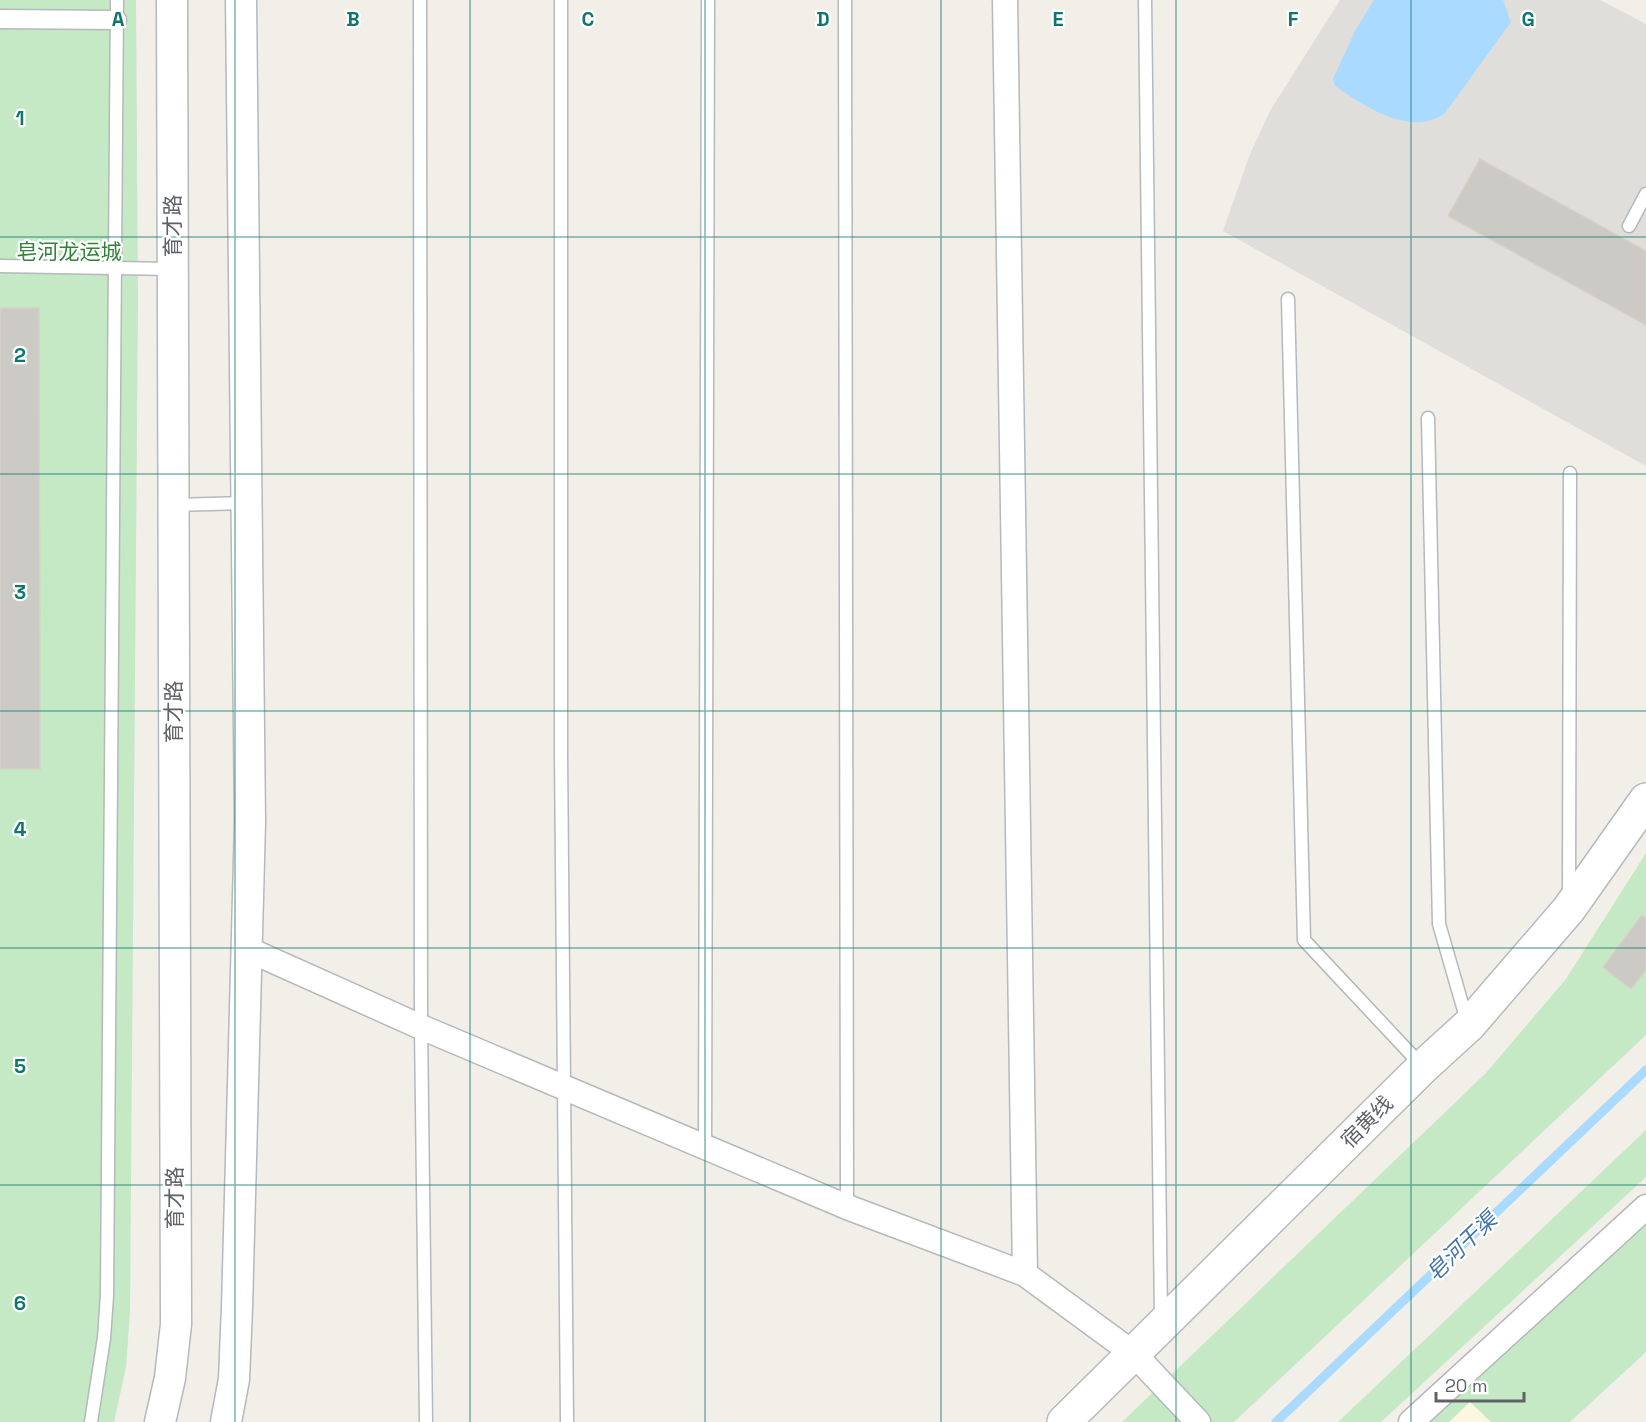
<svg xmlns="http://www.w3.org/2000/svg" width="1646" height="1422" font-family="'Space Grotesk','Noto Sans SC',sans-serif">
	<rect width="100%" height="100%" fill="#f1efe8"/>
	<path fill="#fef7e0" d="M1470 1401 1491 1422H1449Z"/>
	<path fill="#e0deda" d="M1340 0H1600L1646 24V466L1223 231 1250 154 1270 111Z"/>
	<g fill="#c5e8c5">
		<path d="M0 0H136L138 299 130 1312 126 1367 114 1422H0Z"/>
		<path d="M1646 853V1035L1234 1422H1122L1486 1073 1566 979Z"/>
		<path d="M1646 1130V1177L1381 1422H1338Z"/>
		<path d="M1646 1223V1352L1570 1422H1491L1470 1402 1449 1422H1430Z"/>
	</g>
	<path fill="#aadaff" d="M1374 0H1503L1511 22 1445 113C1411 138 1364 106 1335 86L1333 79 1356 29Z"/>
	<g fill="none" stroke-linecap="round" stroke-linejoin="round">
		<path stroke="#aadaff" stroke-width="9" d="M1276 1422 1646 1070"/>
	</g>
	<g fill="#cccac5" stroke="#d6d1c6" stroke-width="1.5">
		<path d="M1480 159 1646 251V325L1448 216Z"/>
		<path d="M0 308H39L40 769H0Z"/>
		<path d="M1642 915 1646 918V970L1631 989 1603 967Z"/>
	</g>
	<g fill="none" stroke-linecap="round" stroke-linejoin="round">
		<defs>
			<g id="service">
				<path d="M420 0 421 1027 426 1422"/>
				<path d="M561 0V752L567 1422"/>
				<path d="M845 0 847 1207"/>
				<path d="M1145 0 1161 1319"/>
				<path d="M1629 226 1646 194"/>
				<path d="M0 266 172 269"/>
				<path d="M1288 299 1304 940 1422 1066"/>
				<path d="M1428 418 1439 924 1467 1021"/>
				<path d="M173 505 246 503"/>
				<path d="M1569 896 1570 473"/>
				<path d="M705 1147 708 0"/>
				<path d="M91 1422 104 1338 107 1295 117 0"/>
			</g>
			<path id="pedestrian" d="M0 19 117 20"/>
			<g id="minor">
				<path d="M1005 0 1025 1274"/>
				<path d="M247 949 421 1027 847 1207 1025 1274 1134 1354 1198 1422"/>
				<path d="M1411 1422 1646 1207"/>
			</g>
			<g id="tertiary">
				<path d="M160 1422 170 1378 176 1324 172 0"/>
				<path d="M226 1422 234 1379 237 1308 250 822 241 0"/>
			</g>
			<path id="secondary" d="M1064 1422 1423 1067 1469 1025 1569 909 1646 800"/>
		</defs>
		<use href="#service" stroke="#b5b8bc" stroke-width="15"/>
		<use href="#pedestrian" stroke="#b5b8bc" stroke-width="21"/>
		<use href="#minor" stroke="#b5b8bc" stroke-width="27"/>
		<use href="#tertiary" stroke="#b5b8bc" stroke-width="33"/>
		<use href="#secondary" stroke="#b6babf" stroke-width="36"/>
		<use href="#service" stroke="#fff" stroke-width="12"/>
		<use href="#pedestrian" stroke="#fff" stroke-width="18"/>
		<use href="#minor" stroke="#fff" stroke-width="24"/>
		<use href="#tertiary" stroke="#fff" stroke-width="30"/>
		<use href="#secondary" stroke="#fff" stroke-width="33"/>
	</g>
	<path fill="none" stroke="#0f766e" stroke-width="1.5" stroke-opacity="0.55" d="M235 0V1422M470 0V1422M705 0V1422M941 0V1422M1176 0V1422M1411 0V1422M0 237H1646M0 474H1646M0 711H1646M0 948H1646M0 1185H1646"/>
	<g text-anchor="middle" stroke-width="4.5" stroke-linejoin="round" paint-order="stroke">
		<g font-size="21" fill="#5f6368" stroke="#fff">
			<text transform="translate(173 226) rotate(-90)" y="7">育才路</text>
			<text transform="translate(174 712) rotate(-90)" y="7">育才路</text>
			<text transform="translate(1367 1122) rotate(-45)" y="7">宿黄线</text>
			<text transform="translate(175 1198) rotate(-90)" y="7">育才路</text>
		</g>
		<g font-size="21" fill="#348238" stroke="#fff">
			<text x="69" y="259">皂河龙运城</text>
		</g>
		<g font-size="22" font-style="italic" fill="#4174aa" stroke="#fff">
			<text transform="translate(1461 1246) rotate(-44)" y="8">皂河干渠</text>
		</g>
	</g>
	<g font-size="20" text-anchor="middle" font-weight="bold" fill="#0f766e" stroke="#fff" stroke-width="4.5" stroke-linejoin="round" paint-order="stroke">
		<text x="118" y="26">A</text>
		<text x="353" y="26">B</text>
		<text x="588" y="26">C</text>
		<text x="823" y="26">D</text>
		<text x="1058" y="26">E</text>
		<text x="1293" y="26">F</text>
		<text x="1528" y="26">G</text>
		<text x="20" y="125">1</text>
		<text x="20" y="362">2</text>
		<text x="20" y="599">3</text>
		<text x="20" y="836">4</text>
		<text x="20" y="1073">5</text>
		<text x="20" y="1310">6</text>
	</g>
	<path d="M1436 1392v9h88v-9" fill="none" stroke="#5f6368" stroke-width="3"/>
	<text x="1445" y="1392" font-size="18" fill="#5f6368" stroke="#ffffff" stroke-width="4.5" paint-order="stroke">20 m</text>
</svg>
